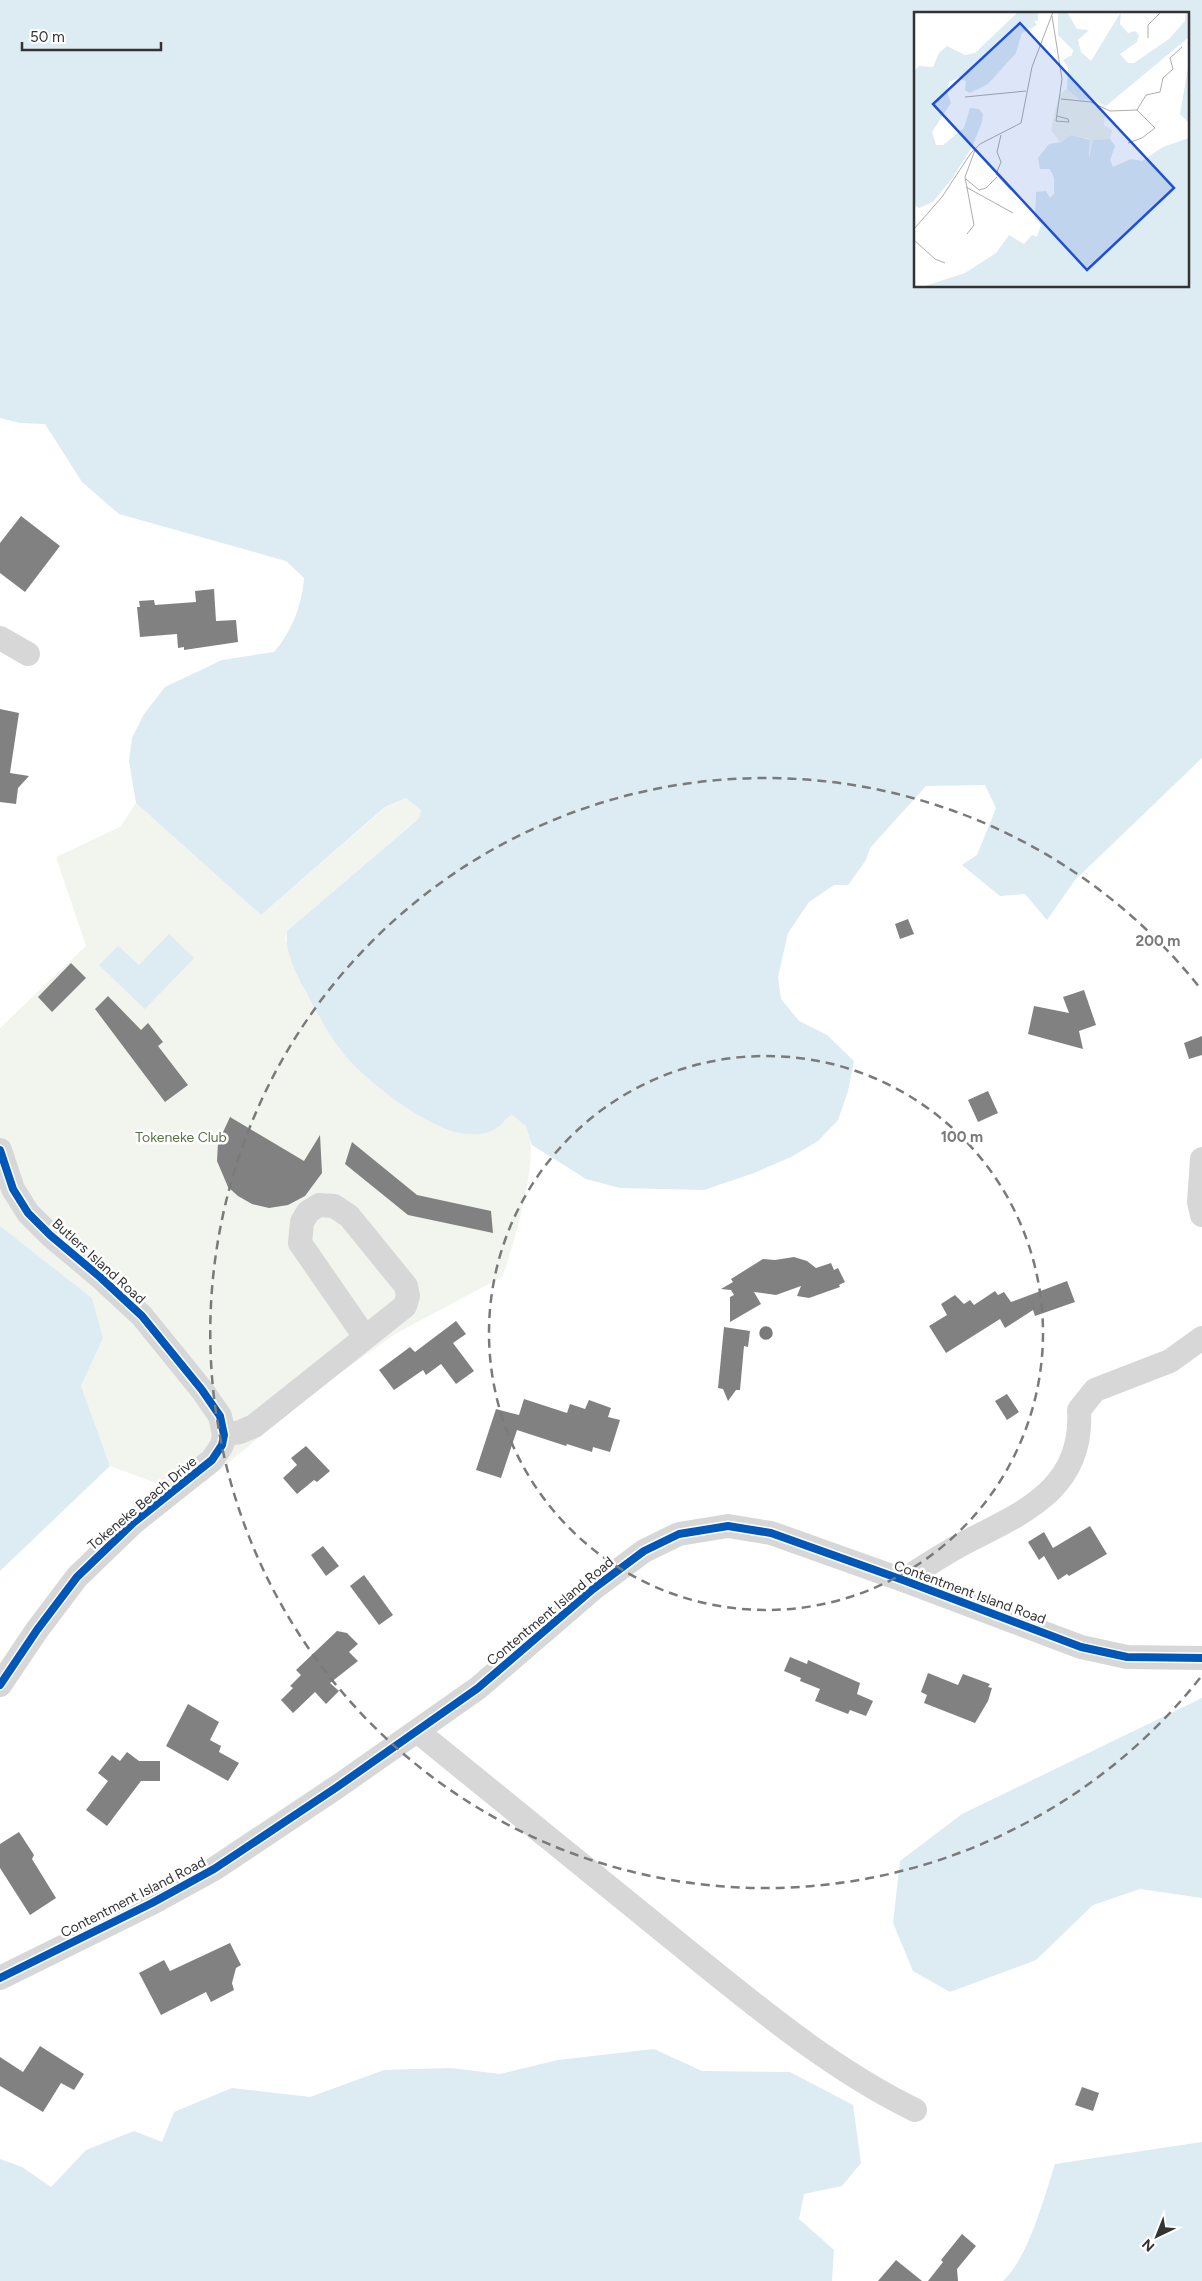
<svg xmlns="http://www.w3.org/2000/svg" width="1202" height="2281" font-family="Figtree,sans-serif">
	<rect width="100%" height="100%" fill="#fff"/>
	<path fill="#f1f5ed" d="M406 798 421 810 419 818 287 931 285 939 322 1021 339 1049 366 1075 499 1126 506 1117 512 1115C516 1119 524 1123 527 1127 541 1155 513 1248 502 1277L395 1334 319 1388 205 1482 159 1484 110 1466 81 1386 103 1338 92 1298 0 1226V1028L86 946 56 857 120 827 136 803 261 915 386 807Z"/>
	<g fill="#ddebf3" fill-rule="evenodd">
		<path d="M0 0H1202V758L1075 880 1047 920 1025 894 1000 896 962 865 977 855 996 808 985 785 926 786 870 848 866 860 848 885H834L809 902 788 933 778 977 781 999 799 1021 827 1035 854 1061 848 1091 838 1120 818 1141 791 1157 754 1173 704 1190 620 1188 586 1179 532 1145 526 1126 512 1115C505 1118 504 1123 498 1127 489 1134 477 1135 466 1134 428 1130 361 1078 339 1048 325 1029 315 1008 304 988 296 973 284 949 287 931L410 826 419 818 421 810 406 798 385 807 261 915 136 803 129 761 132 738 144 714 165 687 222 660 274 652C292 631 302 605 304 578L286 561 119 514 82 482 45 424 20 423 0 418ZM916 14H1188V286H916Z"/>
		<path d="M169 934 194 958 145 1009 99 965 118 946 139 965Z"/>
		<path d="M0 1226 92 1298 103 1338 81 1386 110 1466 0 1571Z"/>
		<path d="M1202 1698V1898L1140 1889 1093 1905 1036 1960 950 1992 913 1971 893 1923 900 1861 962 1814Z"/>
		<path d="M654 2049 702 2071 790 2072 853 2105 861 2163 842 2186 804 2194 799 2219 834 2250 832 2281H0V2159L22 2167 51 2187 86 2150 134 2131 162 2142 174 2112 232 2088 310 2097 384 2070 451 2068 500 2074 558 2060Z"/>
		<path d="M1202 2142V2281H1003C1029 2257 1044 2197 1055 2164Z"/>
	</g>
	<g fill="#818181">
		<path d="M21 516 60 546 25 592 0 573V543Z"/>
		<path d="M214 589 216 621 236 620 238 642 184 650V647L178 648 177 634 140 637 137 607H140L139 601 154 600 155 605 196 602 195 591Z"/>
		<path d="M0 709 19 713 10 773 29 776 18 788 16 804 0 802Z"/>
		<path d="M908 919 914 934 900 939 895 924Z"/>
		<path d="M71 963 86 978 52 1012 38 997Z"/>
		<path d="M1084 990 1096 1025 1079 1031 1083 1049 1028 1034 1034 1006 1069 1013 1063 997Z"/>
		<path d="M108 996 141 1030 148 1023 163 1042 158 1046 188 1085 165 1102 95 1009Z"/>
		<path d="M1202 1036V1055L1189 1059 1184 1043Z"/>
		<path d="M988 1091 998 1113 978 1122 968 1100Z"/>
		<path d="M230 1117 304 1161 320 1135 322 1173 305 1196 288 1205 269 1208 252 1204 238 1196 228 1187 217 1161 218 1143Z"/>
		<path d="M352 1142 417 1195 491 1211 493 1233 408 1215 345 1164Z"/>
		<path d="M794 1257 807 1261 816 1268 831 1263 834 1270 838 1268 845 1282 839 1285 840 1287 809 1298 797 1296 801 1286 776 1295 754 1292 761 1304 730 1322V1297L734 1295 731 1290 721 1289 733 1282 731 1279 763 1259 775 1260Z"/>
		<path d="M1067 1281 1075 1302 1035 1316 1033 1310 1005 1328 1000 1319 946 1353 929 1326 947 1315 941 1304 955 1295 964 1304 970 1300 974 1305 995 1291 998 1295 1004 1292 1011 1302Z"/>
		<path d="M456 1321 466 1334 453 1343 474 1371 456 1384 441 1364 426 1375 423 1370 394 1390 379 1370 410 1347 415 1352Z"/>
		<path d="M724 1327 750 1331 748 1347 744 1346 740 1390H736L728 1401 723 1389 718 1388Z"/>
		<path d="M1007 1394 1019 1412 1007 1420 995 1401Z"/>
		<path d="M524 1399 567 1413 570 1404 585 1409 589 1400 611 1408 608 1417 620 1420 610 1452 593 1447 592 1452 567 1444 566 1446 517 1430 501 1478 476 1470 496 1409 519 1415Z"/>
		<path d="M306 1446 330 1471 317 1482 314 1480 297 1494 283 1478 297 1465 291 1458Z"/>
		<path d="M1090 1526 1107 1554 1069 1576 1067 1574 1058 1580 1044 1556 1039 1560 1028 1542 1044 1532 1053 1548Z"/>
		<path d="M323 1546 339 1566 326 1576 311 1555Z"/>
		<path d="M364 1575 393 1615 379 1625 350 1586Z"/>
		<path d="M337 1631 347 1633 358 1644 349 1652 358 1661 330 1683 339 1691 326 1704 315 1692 293 1713 281 1700 293 1688 290 1686 301 1675 296 1670Z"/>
		<path d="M790 1657 807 1664 808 1660 860 1683 857 1694 873 1701 866 1716 850 1710 848 1714 815 1701 820 1689 800 1681 801 1678 784 1671Z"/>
		<path d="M928 1673 958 1685 963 1674 990 1684 988 1687 992 1688 988 1701 975 1723 924 1703 927 1695 921 1692Z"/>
		<path d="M188 1704 219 1722 210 1740 221 1746 219 1752 239 1763 228 1781 166 1746Z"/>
		<path d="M127 1752 139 1761H160V1781H141L107 1826 86 1810 108 1781 98 1773 112 1755 120 1761Z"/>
		<path d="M19 1832 34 1855 32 1859 56 1898 30 1915 0 1868V1844Z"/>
		<path d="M230 1943 241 1965 236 1968 232 1983 234 1990 211 2002 206 1992 161 2015 139 1973 164 1960 170 1971Z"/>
		<path d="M40 2046 84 2074 74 2090 61 2083 43 2112 0 2086V2057L23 2072Z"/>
		<path d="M1082 2087 1099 2093 1093 2111 1075 2105Z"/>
		<path d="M962 2234 976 2246 957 2269 958 2281H928L943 2262 941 2260Z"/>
		<path d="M896 2260 922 2281H878Z"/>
	</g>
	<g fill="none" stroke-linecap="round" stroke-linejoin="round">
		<g stroke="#d7d7d7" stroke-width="24">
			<path d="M0 638 28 654"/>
			<path d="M0 1150 13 1189 28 1213 50 1235 100 1277 142 1316 202 1390 220 1416 224 1435 222 1445 212 1460 133 1523 77 1577 37 1630 0 1685"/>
			<path d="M1202 1159 1199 1202 1202 1215"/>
			<path d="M224 1435 240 1432 254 1426 405 1306 408 1296 406 1286 349 1216 334 1206 319 1205 308 1212 302 1222 300 1243 365 1337"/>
			<path d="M903 1580C924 1567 945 1553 966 1542 1025 1512 1084 1488 1079 1410L1095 1390 1170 1361 1202 1338"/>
			<path d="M417 1731C506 1803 595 1876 684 1948 757 2007 831 2069 915 2110"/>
			<path d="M0 1978 152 1903 214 1869 337 1787 478 1688 593 1589 644 1551 679 1534 728 1526 771 1533 903 1580 1081 1647 1127 1657 1202 1658"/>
		</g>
		<defs>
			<g id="cycleway">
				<path d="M0 1150 13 1189 28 1213 50 1235 100 1277 142 1316 202 1390 220 1416 224 1435 222 1445 212 1460 133 1523 77 1577 37 1630 0 1685"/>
				<path d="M0 1978 152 1903 214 1869 337 1787 478 1688 593 1589 644 1551 679 1534 728 1526 771 1533 903 1580 1081 1647 1127 1657 1202 1658"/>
			</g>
		</defs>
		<use href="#cycleway" stroke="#fff" stroke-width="11"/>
		<use href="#cycleway" stroke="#0057b8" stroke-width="8"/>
	</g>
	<g fill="none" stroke="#7a7a7a" stroke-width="2.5" stroke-dasharray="9 6">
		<circle cx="766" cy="1333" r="277"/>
		<path d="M1200 1678A555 555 0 1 1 1200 988"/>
	</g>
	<g text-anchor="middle" stroke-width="5" stroke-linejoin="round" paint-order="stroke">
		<g font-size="14" fill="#56703f" stroke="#fff">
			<text x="181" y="1142">Tokeneke Club</text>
		</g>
		<g font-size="14" fill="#333" stroke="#fff">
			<text transform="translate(99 1261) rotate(42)" y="5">Butlers Island Road</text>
			<text transform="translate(142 1503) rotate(-40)" y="5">Tokeneke Beach Drive</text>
			<text transform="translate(970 1592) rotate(20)" y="5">Contentment Island Road</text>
			<text transform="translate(550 1611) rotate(-40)" y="5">Contentment Island Road</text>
			<text transform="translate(133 1897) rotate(-27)" y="5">Contentment Island Road</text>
		</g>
	</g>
	<g transform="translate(914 12)">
		<rect width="275" height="275" fill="#fff"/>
		<path d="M153 77 166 88 178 87 192 94 190 113 198 118 196 127 179 128 177 146 176 127 157 123 146 130 137 118 145 83Z" fill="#f1f5ed"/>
		<path d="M104 0H124V8L120 9 123 13 108 21 102 41 74 72 56 81 51 78 52 69 44 66 35 70 33 80 37 91 18 120 22 133H29L50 116 56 96 65 97 69 102 68 110 58 135 39 165 19 190 5 196 0 193V59L5 54 19 55 25 41 33 34 51 43 61 41ZM144 0H153L163 17 175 18 164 28 167 40 177 49 207 0 206 12 214 21 221 19 225 23 223 30 206 42 214 51H220L255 27 271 9 272 0H275V25L192 94 178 87 166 88 153 77 154 56 149 48 158 43 159 38 144 23ZM275 50V111L266 102ZM157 123 176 128 175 146 179 128 196 127 201 134 196 148 199 155 217 147 228 149 249 135 275 126V275H8L51 261 82 241 95 223 110 232 118 223 123 225 127 213 121 206 122 180 132 179 136 186 140 182V166L136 157H126L124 146 135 132 147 130Z" fill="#ddebf3"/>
		<path fill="none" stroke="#adadad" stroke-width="1" d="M138 4 148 67 142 109 155 110 154 107 143 104M234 26V13L247 0M51 85 112 79M147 87 177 90 196 99 223 98 241 116 228 126 214 131M223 98 232 83 246 80 249 66 259 57 256 46 268 35M87 123 83 140 87 150 82 162 97 178M52 167 65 178 72 176 83 165M52 175 99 201M0 217 28 185 57 141 66 132 107 111 118 55 139 0M53 222 60 213 51 165 61 138M0 228 21 247 31 251"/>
		<path fill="#1d4ed8" fill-opacity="0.15" stroke="#1d4ed8" stroke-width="2.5" d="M106 11 260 176 173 258 19 92Z"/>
		<rect width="275" height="275" fill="none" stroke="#333" stroke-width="2.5"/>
	</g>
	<circle cx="766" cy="1333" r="8" fill="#7a7a7a" stroke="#fff" stroke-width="2.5"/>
	<g font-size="15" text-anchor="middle" font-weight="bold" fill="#7a7a7a" stroke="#fff" stroke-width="5" stroke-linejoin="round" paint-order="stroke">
		<text x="1158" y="946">200 m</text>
		<text x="962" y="1142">100 m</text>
	</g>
	<g transform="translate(1157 2236) rotate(223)" stroke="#ffffff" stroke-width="4" paint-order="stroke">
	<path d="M0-4L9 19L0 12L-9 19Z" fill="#333333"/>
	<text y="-8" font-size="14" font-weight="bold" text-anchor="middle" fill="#333333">N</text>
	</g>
	<path d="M22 42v8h139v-8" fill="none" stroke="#333333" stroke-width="2.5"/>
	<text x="30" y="42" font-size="15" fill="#333333" stroke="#ffffff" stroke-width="4" paint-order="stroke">50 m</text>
</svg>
